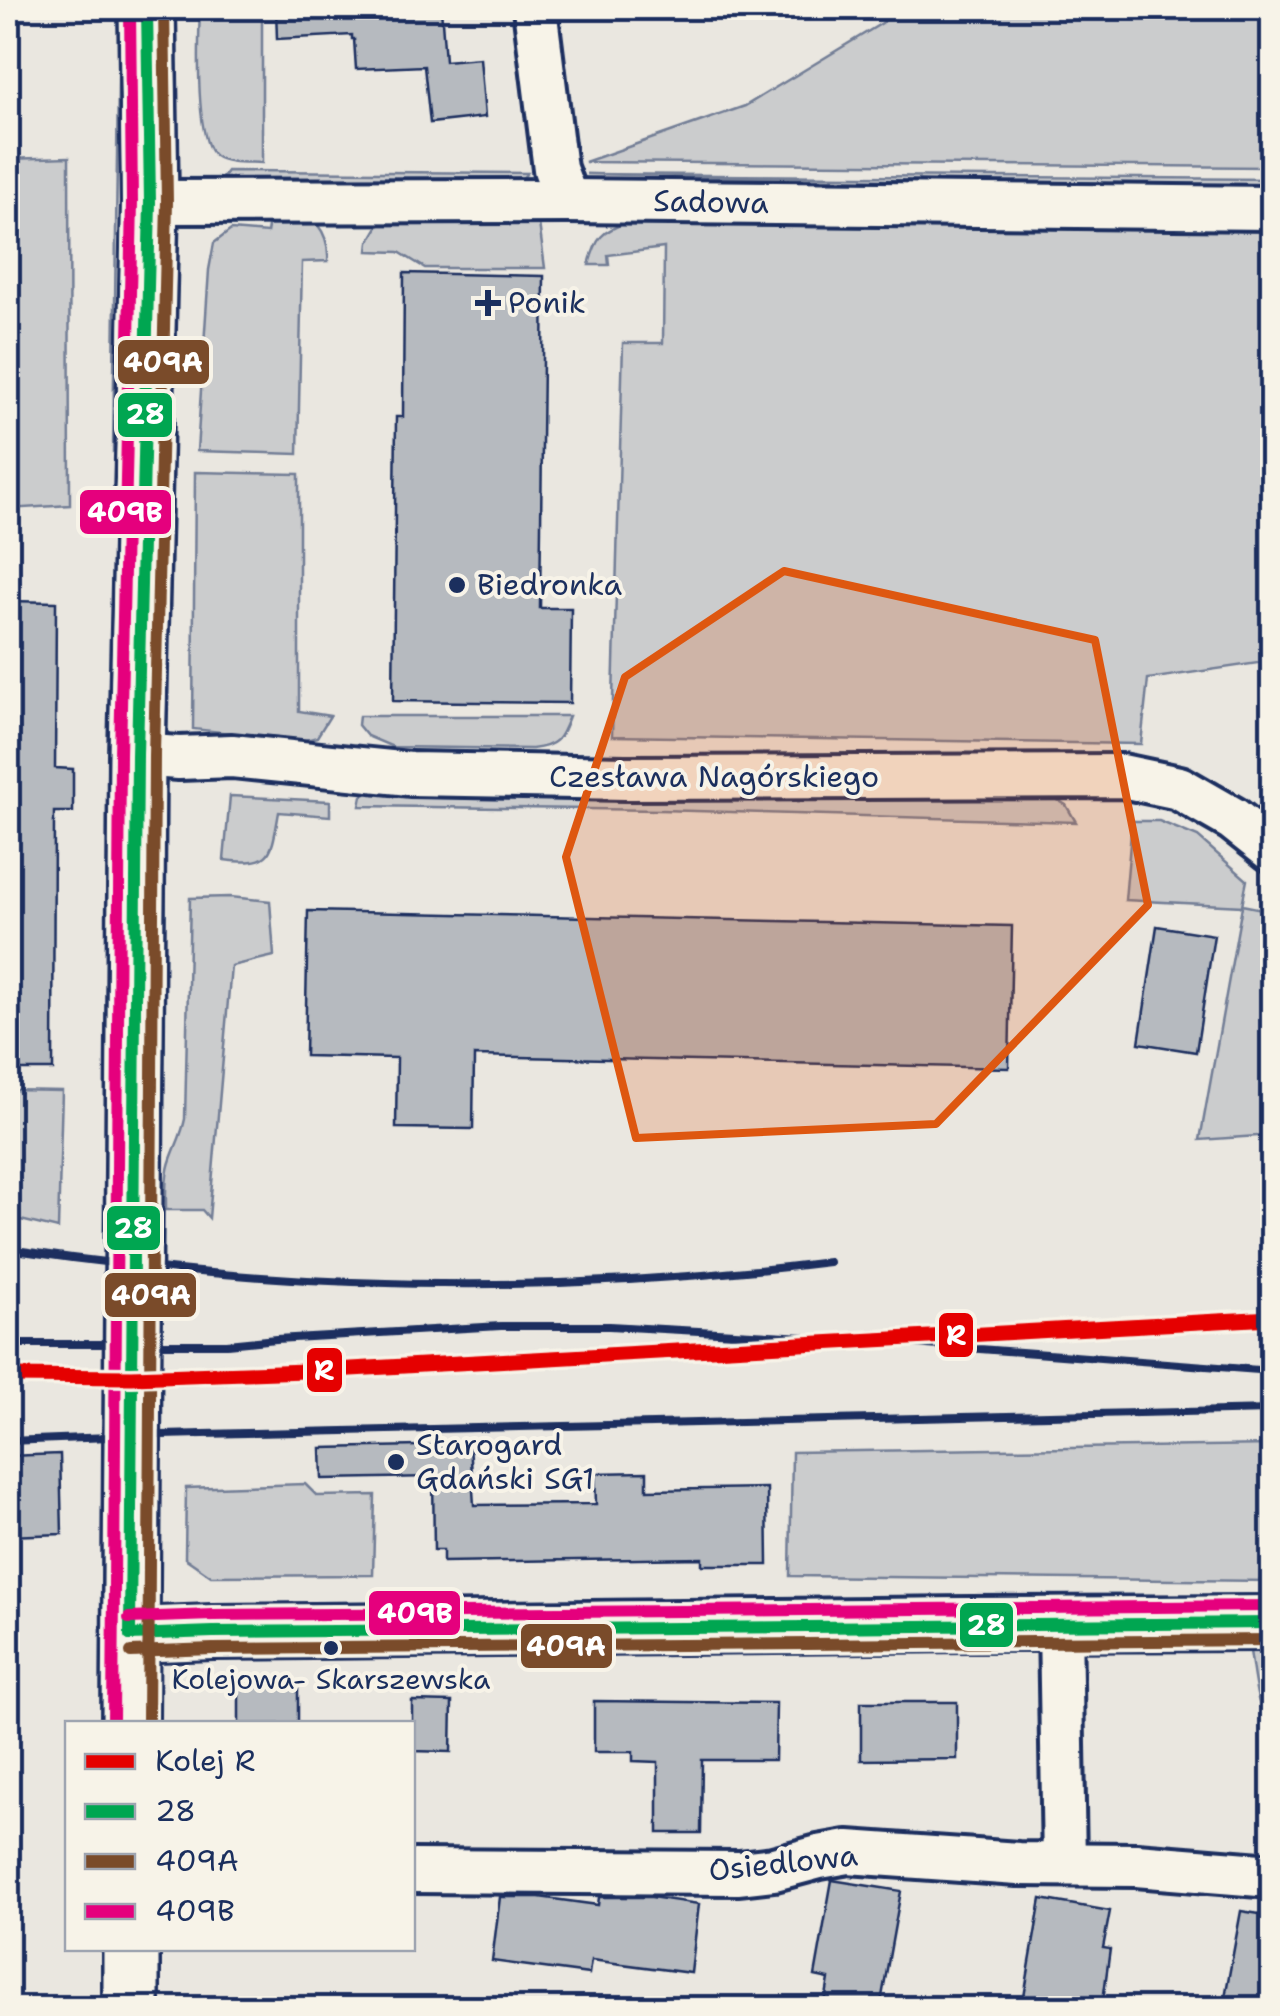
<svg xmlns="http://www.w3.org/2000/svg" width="1280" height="2016" font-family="'Shantell Sans',sans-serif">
	<rect width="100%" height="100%" fill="#eae7e0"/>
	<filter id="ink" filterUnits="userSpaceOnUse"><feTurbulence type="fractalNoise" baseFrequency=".01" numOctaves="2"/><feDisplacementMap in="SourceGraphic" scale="20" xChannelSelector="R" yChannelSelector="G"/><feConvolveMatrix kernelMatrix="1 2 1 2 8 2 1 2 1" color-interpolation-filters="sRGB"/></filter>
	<g filter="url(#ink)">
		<g fill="#cbcccd" stroke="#737e96" stroke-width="2.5">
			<path d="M200 8H262V163C248 162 226 164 215 156 194 139 199 35 200 8Z"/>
			<path d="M897 8H1272V167L585 162 745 106 882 23Z"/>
			<path d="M119 10 127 32 122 444 113 451Z"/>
			<path d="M69 157 70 505 8 509V159Z"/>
			<path d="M227 171 527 173 519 182 222 183V178Z"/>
			<path d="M586 174 1272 179V188Z"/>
			<path d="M269 221 317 224C326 235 329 247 328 261L302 262 298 454 197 451 209 270 214 243 231 230 267 233Z"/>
			<path d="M403 221 539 223 545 268H425L399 252 368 251 369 242 379 225Z"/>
			<path d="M629 222 1165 230 1272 229V661L1148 679 1141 744 612 736 623 343H663L664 248 608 255 609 265H589C596 238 601 231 629 222Z"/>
			<path d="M195 472 299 474V711L330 716 317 737 303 741 193 729Z"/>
			<path d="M359 716H569C560 739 558 746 532 749L393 747 367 736 358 725Z"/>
			<path d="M372 790 1047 794 1066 805 1076 822 659 810 360 806 362 796Z"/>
			<path d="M230 796 330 801V816L279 812C271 856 273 866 224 860Z"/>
			<path d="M1132 821H1159L1198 837 1247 880 1242 905 1272 911V1135L1200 1140 1242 906 1125 900Z"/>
			<path d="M230 897 270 901 274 956 231 966 209 1218 202 1210H166C166 1193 165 1175 171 1159 176 1145 182 1134 185 1119L190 898Z"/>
			<path d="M8 1090 62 1091 58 1229 8 1217Z"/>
			<path d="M1272 1445V1581L790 1576 792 1452Z"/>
			<path d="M305 1484 317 1496 375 1495 373 1575 211 1576 185 1558 186 1488Z"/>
			<path d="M1250 1651H1272V1730C1256 1710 1254 1676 1250 1651Z"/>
		</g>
		<g fill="#b6babf" stroke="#1b2f5e" stroke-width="2.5">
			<path d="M276 8H441L445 61 480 58 485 117 430 123 424 66 356 69 354 39H352V35L277 39Z"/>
			<path d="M404 273 544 276 540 608H571L570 703 393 701 396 417H403Z"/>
			<path d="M8 601 56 602 55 768 73 769V812H54L53 1070H8Z"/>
			<path d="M308 911 1012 926 1009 1068 474 1056 473 1129 396 1128 397 1058 305 1056Z"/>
			<path d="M1157 926 1214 935 1196 1052 1139 1043Z"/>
			<path d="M470 1445 474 1505 596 1504 595 1473 647 1472V1490L767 1488 768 1565H702V1558L443 1562V1550H434L433 1477 322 1479 321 1448Z"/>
			<path d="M60 1454 62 1534 8 1536V1456Z"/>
			<path d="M239 1684 298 1685V1724H239Z"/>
			<path d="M412 1701 452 1702 451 1752 412 1751Z"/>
			<path d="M594 1701 776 1703 775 1760H702L701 1833H658V1762L633 1761V1752H594Z"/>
			<path d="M861 1702H957V1759L861 1760Z"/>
			<path d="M832 1880 901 1891 880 2008H824L829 1979 815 1976Z"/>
			<path d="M500 1897H539L598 1905 599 1897H651L699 1904 691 1973 591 1960 589 1974 492 1961Z"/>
			<path d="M1041 1899 1110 1911 1103 1948 1110 1949 1102 2008H1035L1037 1998 1024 1997Z"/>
			<path d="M1241 1911 1272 1916V2008H1223Z"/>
		</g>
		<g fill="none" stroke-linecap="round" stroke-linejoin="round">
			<defs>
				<g id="minor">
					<path d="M535 8 555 169 567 201"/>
					<path d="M150 202 567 201 1272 208"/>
					<path d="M137 755 179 758 232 756 410 774 625 778 1122 776 1179 788 1233 819 1272 850"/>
					<path d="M1060 1624 1064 1864"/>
					<path d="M412 1871 739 1873 774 1869 819 1857 848 1852 1018 1864 1136 1865 1272 1876"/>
				</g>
				<path id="tertiary" d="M130 1635 213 1632 969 1624 1272 1623"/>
				<g id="secondary">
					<path d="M130 1724 137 755 150 202 147 8"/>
					<path d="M131 1948V2008"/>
				</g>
			</defs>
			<use href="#minor" stroke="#1b2f5e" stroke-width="50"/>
			<use href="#tertiary" stroke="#1b2f5e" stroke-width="60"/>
			<use href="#secondary" stroke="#1b2f5e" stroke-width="62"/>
			<use href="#minor" stroke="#f7f3e8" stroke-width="42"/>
			<use href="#tertiary" stroke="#f7f3e8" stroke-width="52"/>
			<use href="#secondary" stroke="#f7f3e8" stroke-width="55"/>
			<g stroke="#1b2f5e" stroke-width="8">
				<path d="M8 1249C279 1290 557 1296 829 1262"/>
				<path d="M8 1344H227L276 1339 501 1326H609L861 1340 1272 1371"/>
				<path d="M8 1441 161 1435 1272 1410"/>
			</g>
			<defs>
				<g id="bus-1">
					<path d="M130 1635 137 755 150 202 147 8"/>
					<path d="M130 1635 213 1632 1272 1623"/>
				</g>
				<g id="bus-2">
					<path d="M131 1652 213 1649 1272 1640"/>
					<path d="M148 1724 154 755 167 202 164 8"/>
				</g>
				<g id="bus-3">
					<path d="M129 1618 213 1615 1272 1606"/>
					<path d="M113 1724 120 755 132 202 130 8"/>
				</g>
			</defs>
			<use href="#bus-1" stroke="#f7f3e8" stroke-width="20"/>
			<use href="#bus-2" stroke="#f7f3e8" stroke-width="20"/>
			<use href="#bus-3" stroke="#f7f3e8" stroke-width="20"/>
			<use href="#bus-1" stroke="#00a651" stroke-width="12"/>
			<use href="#bus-2" stroke="#7a4b2a" stroke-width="12"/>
			<use href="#bus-3" stroke="#e5007d" stroke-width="12"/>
			<defs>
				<path id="rail-1" d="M8 1376 132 1377 333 1370 1272 1318"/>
			</defs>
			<use href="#rail-1" stroke="#f7f3e8" stroke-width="22"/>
			<use href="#rail-1" stroke="#e50000" stroke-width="15"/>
		</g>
	</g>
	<path fill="#de5710" fill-opacity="0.2" stroke="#de5710" stroke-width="8" stroke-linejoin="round" d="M784 571 1095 640 1148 905 936 1124 636 1138 566 857 625 677Z"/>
	<g fill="#1b2f5e" stroke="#f7f3e8" stroke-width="4">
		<path d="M483 288h10v10h10v10h-10v10h-10v-10h-10v-10h10z"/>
		<circle cx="457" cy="585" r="10"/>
		<circle cx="396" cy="1462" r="10"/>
		<circle cx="331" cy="1648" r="9"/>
	</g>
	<g text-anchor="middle" stroke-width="8" stroke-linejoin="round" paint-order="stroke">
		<g font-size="28" fill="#1b2f5e" stroke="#f7f3e8">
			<text x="331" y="1689">Kolejowa- Skarszewska</text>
		</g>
		<g font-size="30" fill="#1b2f5e" stroke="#f7f3e8">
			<text transform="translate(711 202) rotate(1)" y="10">Sadowa</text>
			<text x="714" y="787">Czesława Nagórskiego</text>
			<text transform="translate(783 1863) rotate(-6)" y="10">Osiedlowa</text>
		</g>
		<g font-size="30" fill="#1b2f5e" stroke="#f7f3e8" text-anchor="start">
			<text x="508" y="313">Ponik</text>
			<text x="477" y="595">Biedronka</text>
			<text x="416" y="1455">Starogard<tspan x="416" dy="34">Gdański SG1</tspan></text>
		</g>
	</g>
	<g stroke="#f7f3e8" stroke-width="4">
		<rect x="116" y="338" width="95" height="48" rx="10" fill="#7a4b2a"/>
		<rect x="116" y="391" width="58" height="48" rx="10" fill="#00a651"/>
		<rect x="78" y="488" width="95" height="48" rx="10" fill="#e5007d"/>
		<rect x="105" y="1204" width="57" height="48" rx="10" fill="#00a651"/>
		<rect x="103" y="1271" width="95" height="48" rx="10" fill="#7a4b2a"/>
		<rect x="937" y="1311" width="38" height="48" rx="10" fill="#e50000"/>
		<rect x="305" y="1346" width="39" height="48" rx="10" fill="#e50000"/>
		<rect x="367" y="1589" width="95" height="48" rx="10" fill="#e5007d"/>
		<rect x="958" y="1601" width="57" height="48" rx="10" fill="#00a651"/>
		<rect x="519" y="1622" width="95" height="48" rx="10" fill="#7a4b2a"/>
	</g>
	<g font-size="28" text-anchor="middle" font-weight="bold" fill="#fff">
		<text x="163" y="372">409A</text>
		<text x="145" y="424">28</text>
		<text x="125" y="522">409B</text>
		<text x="133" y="1238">28</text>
		<text x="151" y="1305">409A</text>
		<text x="956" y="1345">R</text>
		<text x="324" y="1380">R</text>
		<text x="415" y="1623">409B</text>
		<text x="986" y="1635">28</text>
		<text x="566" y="1656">409A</text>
	</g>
	<rect width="1280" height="2016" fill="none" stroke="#f7f3e8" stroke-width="40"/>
	<rect x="20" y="20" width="1240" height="1976" fill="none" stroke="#1b2f5e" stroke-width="4" filter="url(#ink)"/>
	<rect x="65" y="1721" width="350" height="230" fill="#f7f3e8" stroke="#9fa5b1" stroke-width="2.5"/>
	<rect x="85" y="1754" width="50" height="15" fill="#e50000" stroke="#9fa5b1" stroke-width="2.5"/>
	<text x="155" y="1771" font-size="30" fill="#1b2f5e">Kolej R</text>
	<rect x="85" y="1804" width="50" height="15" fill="#00a651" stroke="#9fa5b1" stroke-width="2.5"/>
	<text x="155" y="1821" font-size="30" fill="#1b2f5e">28</text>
	<rect x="85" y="1854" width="50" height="15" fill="#7a4b2a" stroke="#9fa5b1" stroke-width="2.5"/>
	<text x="155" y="1871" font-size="30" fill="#1b2f5e">409A</text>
	<rect x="85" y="1904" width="50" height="15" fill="#e5007d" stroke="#9fa5b1" stroke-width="2.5"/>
	<text x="155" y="1921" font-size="30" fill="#1b2f5e">409B</text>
</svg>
